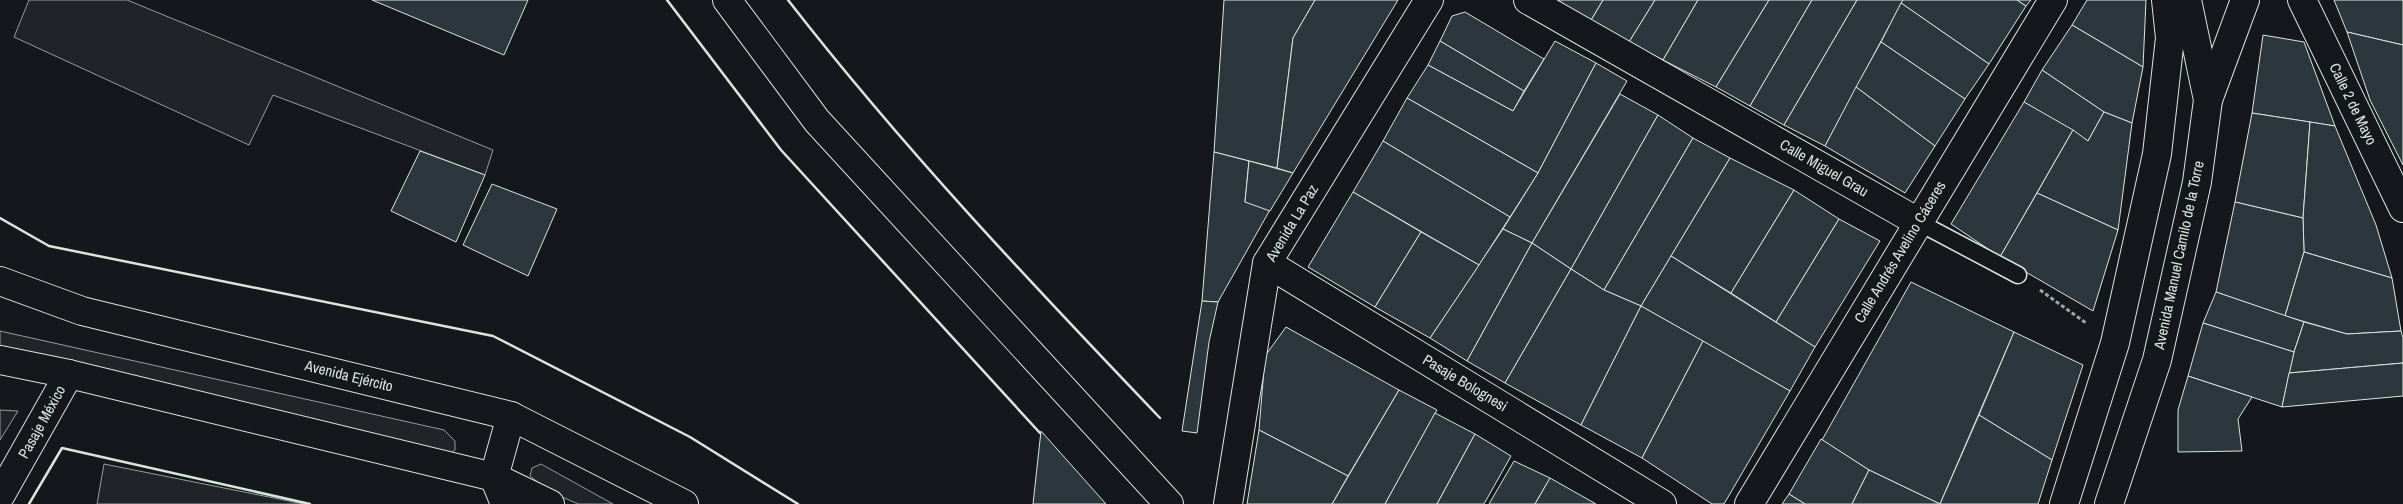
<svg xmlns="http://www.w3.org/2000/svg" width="2403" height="504" font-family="'Archivo Narrow',sans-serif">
	<rect width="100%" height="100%" fill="#14181c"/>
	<g fill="#202428" stroke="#939e99">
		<path d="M29 0H127L493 150 485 175 273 95 249 145 14 37Z"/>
		<path d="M0 331 444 430 455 441V450L447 456 0 352Z"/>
		<path d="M0 410 18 411 0 440Z"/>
		<path d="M104 464 304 504H97Z"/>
		<path d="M541 464 613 504H578L549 491 530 476 532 468Z"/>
	</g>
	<g fill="#2c363c" stroke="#d8e6dc">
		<path d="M372 0H528L504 55Z"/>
		<path d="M1224 0H1315L1293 38 1277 168 1214 152Z"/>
		<path d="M1315 0H1398L1293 173 1277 168 1293 38Z"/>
		<path d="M1552 0H1603L1590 22Z"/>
		<path d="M1603 0H1655L1629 42 1590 22Z"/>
		<path d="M1655 0H1698L1663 60 1629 42Z"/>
		<path d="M1698 0H1769L1716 87 1663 60Z"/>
		<path d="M1769 0H1812L1750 106 1716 87Z"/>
		<path d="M1812 0H1857L1784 125 1750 106Z"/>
		<path d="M1857 0H1903L1825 146 1784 125Z"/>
		<path d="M1903 0H2017L2026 6 1989 64 1901 3Z"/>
		<path d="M2017 0H2031L2026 6Z"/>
		<path d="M2087 0H2146L2143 67 2072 25Z"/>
		<path d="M2334 0H2403V45L2347 32Z"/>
		<path d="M1901 3 1989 64 1965 99 1881 42Z"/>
		<path d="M1465 12 1544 59 1524 91 1440 41 1452 16Z"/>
		<path d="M2072 25 2143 67 2132 123 2104 112 2042 70Z"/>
		<path d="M2347 32 2403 45V165L2370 100Z"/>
		<path d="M2263 35 2304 42 2335 126 2252 113Z"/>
		<path d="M1440 41 1524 91 1513 111 1428 65Z"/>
		<path d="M1555 41 1596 63 1538 173 1407 98 1428 65 1513 111Z"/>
		<path d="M1881 42 1965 99 1935 146 1856 87Z"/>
		<path d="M1596 63 1627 81 1532 243 1503 229 1538 173Z"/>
		<path d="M2042 70 2104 112 2088 141 2024 102Z"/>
		<path d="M1856 87 1935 146 1905 193 1825 146Z"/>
		<path d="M1620 94 1658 115 1571 269 1532 243Z"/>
		<path d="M1407 98 1538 173 1510 217 1383 141Z"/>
		<path d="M2024 102 2073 130 2000 257 1951 224Z"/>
		<path d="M2104 112 2132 123 2118 230 2037 193 2073 130 2088 141Z"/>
		<path d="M2252 113 2310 122 2303 218 2235 202Z"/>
		<path d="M1658 115 1693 138 1604 290 1571 269Z"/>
		<path d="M2310 122 2335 126 2376 225 2392 278 2304 252 2303 218Z"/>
		<path d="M1693 138 1730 158 1641 306 1604 290Z"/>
		<path d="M1383 141 1510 217 1479 265 1353 192Z"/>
		<path d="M420 151 485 175 456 242 391 211Z"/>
		<path d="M1214 152 1249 161 1245 202 1271 208 1218 302 1202 301Z"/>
		<path d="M1730 158 1794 190 1731 293 1671 256Z"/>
		<path d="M1249 161 1293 173 1270 211 1245 202Z"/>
		<path d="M492 184 557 209 528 276 463 245Z"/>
		<path d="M1794 190 1839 219 1776 322 1731 293Z"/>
		<path d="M1353 192 1421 232 1375 307 1308 267Z"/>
		<path d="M2037 193 2118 230 2093 311 2000 257Z"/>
		<path d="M2235 202 2303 218 2304 252 2285 316 2216 292Z"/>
		<path d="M1839 219 1880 241 1815 347 1776 322Z"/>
		<path d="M1503 229 1532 243 1467 361 1430 338Z"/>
		<path d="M1421 232 1479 265 1430 338 1375 307Z"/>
		<path d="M1532 243 1571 269 1505 383 1467 361Z"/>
		<path d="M2304 252 2392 278 2401 331 2347 334 2285 316Z"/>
		<path d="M1671 256 1815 347 1790 391 1641 306Z"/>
		<path d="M1571 269 1604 290 1641 306 1581 425 1505 383Z"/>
		<path d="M1911 282 2014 332 1940 504 1869 470 1822 440Z"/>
		<path d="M2216 292 2304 322 2294 352 2203 323Z"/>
		<path d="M1202 301 1218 302 1209 342 1197 433 1182 431Z"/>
		<path d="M1641 306 1703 341 1642 458 1581 425Z"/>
		<path d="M2304 322 2347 334 2401 331 2403 338V363L2289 373 2294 352Z"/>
		<path d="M2203 323 2294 352 2282 407 2188 376Z"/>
		<path d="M1286 327 1399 390 1348 476 1259 430 1265 356Z"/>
		<path d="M2014 332 2083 365 2052 460 1979 415Z"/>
		<path d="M1703 341 1790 391 1724 504H1712L1642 458Z"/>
		<path d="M2403 363V396L2282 407 2289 373Z"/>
		<path d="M2188 376 2252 397 2238 419 2242 451 2178 452V410Z"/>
		<path d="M1399 390 1437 410 1385 504H1332Z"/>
		<path d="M1435 413 1475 434 1437 504H1385Z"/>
		<path d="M1979 415 2052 460 2038 504H1940Z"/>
		<path d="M1259 430 1348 476 1332 504H1247Z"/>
		<path d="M1041 431 1106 504H1033Z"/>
		<path d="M1475 434 1511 456 1484 504H1437Z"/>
		<path d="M1821 439 1869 470 1852 504H1805L1789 494Z"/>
		<path d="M1514 461 1550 478 1535 504H1489Z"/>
		<path d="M1869 470 1940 504H1941H1852Z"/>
		<path d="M1550 478 1596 504H1535Z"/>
		<path d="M1789 494 1805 504H1782Z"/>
	</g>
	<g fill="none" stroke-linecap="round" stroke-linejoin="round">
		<defs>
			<path id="service" d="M1918 222 2018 275"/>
			<g id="minor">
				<path d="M727 0 817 121 1169 504"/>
				<path d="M1528 0 1918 222"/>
				<path d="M2302 0 2403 208"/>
				<path d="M2208 100 2245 0"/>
				<path d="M1267 263 1662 504"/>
				<path d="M0 496 69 374"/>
				<path d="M505 504 494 477 511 416"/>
				<path d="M1749 504 2053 0"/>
			</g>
			<path id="tertiary" d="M1228 504 1267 263 1429 0"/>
			<g id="secondary">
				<path d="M0 281 82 311 511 416 684 504"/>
				<path d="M0 360 69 374 494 477 550 504"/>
			</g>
			<g id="primary">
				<path d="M2064 504 2115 343 2157 154 2170 38 2166 0"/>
				<path d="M2109 504 2157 360 2197 182 2208 100 2187 0"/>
			</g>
		</defs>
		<use href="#service" stroke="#d8e6dc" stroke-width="19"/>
		<use href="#minor" stroke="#d8e6dc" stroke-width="30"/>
		<use href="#tertiary" stroke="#d8e6dc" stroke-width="30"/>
		<use href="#secondary" stroke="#d8e6dc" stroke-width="30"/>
		<use href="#primary" stroke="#d8e6dc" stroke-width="30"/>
		<path stroke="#9da8a2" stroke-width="3" stroke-dasharray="4 2.5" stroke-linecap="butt" d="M2040 290 2086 323"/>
		<use href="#service" stroke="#14181c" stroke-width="16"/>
		<use href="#minor" stroke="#14181c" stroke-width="28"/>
		<use href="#tertiary" stroke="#14181c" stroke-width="28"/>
		<use href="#secondary" stroke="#14181c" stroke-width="28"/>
		<use href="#primary" stroke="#14181c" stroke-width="28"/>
		<g stroke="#d8e6dc" stroke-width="2.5">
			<path d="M667 0 781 150 1040 433"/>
			<path d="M788 0C903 148 1031 283 1160 418"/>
			<path d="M0 218 49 246 493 336 690 437 798 504"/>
			<path d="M29 504 62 448 310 504"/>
		</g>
	</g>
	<g text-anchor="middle" stroke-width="4" stroke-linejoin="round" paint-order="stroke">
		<g font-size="15" fill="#d8e6dc" stroke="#14181c">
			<text transform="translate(2353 104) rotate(64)" y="5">Calle 2 de Mayo</text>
			<text transform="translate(1824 168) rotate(30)" y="5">Calle Miguel Grau</text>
			<text transform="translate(1292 223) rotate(-59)" y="5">Avenida La Paz</text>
			<text transform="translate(1900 252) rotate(-59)" y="5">Calle Andrés Avelino Cáceres</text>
			<text transform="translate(2179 255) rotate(-78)" y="5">Avenida Manuel Camilo de la Torre</text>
			<text transform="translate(349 376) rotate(14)" y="5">Avenida Ejército</text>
			<text transform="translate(1465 383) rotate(31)" y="5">Pasaje Bolognesi</text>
			<text transform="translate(42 422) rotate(-61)" y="5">Pasaje México</text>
		</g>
	</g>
</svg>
